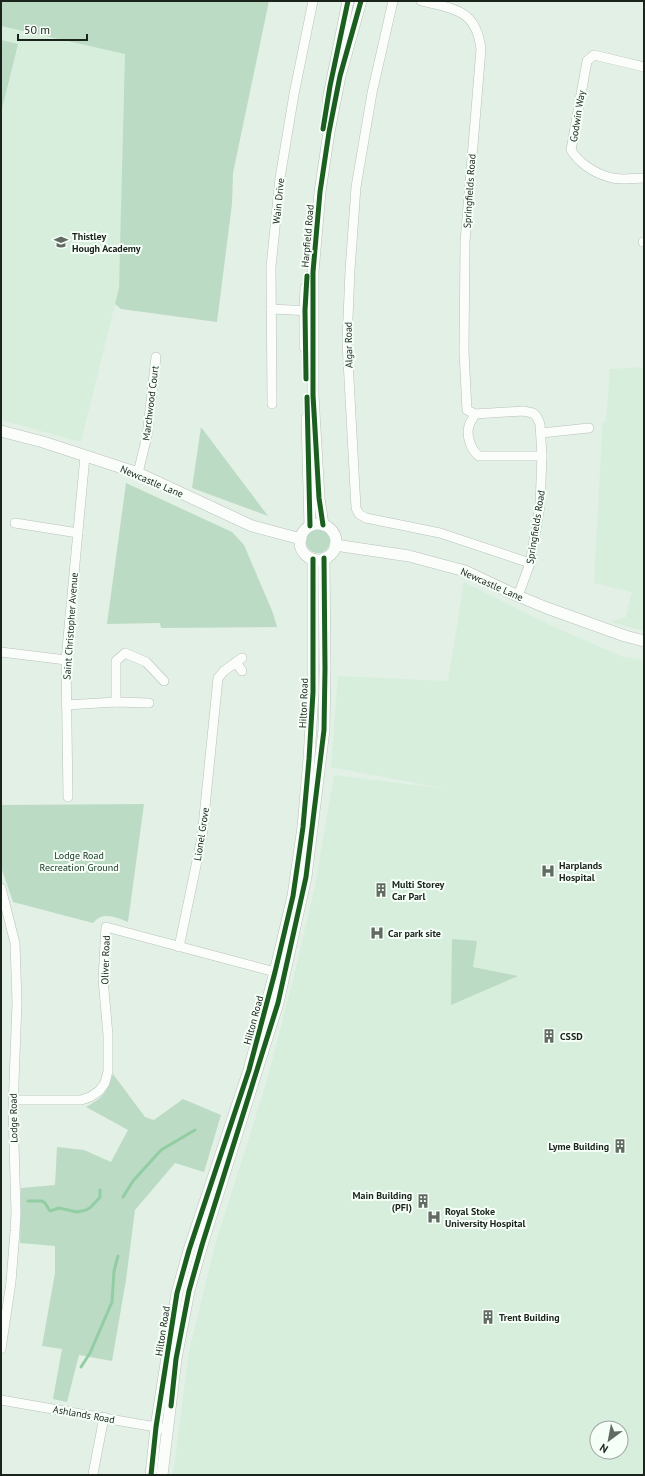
<svg xmlns="http://www.w3.org/2000/svg" width="645" height="1476" font-family="'PT Sans',sans-serif">
	<rect width="100%" height="100%" fill="#e3f0e6"/>
	<g fill="#d7eedd" fill-rule="evenodd">
		<path d="M1 1 126 54 119 288 81 442 1 420Z"/>
		<path d="M644 367V631L610 622 626 617 632 592 594 583 602 434 603 421H606L610 369Z"/>
		<path d="M464 582 546 623 620 656 644 660V1475H173L189 1351 215 1245 266 1084 293 980 315 886 334 775 447 789 331 767 338 676 448 681ZM597 1428H621V1452H597Z"/>
	</g>
	<g fill="#bcdbc4">
		<path d="M1 1H269L233 173 232 204 217 322 121 309 115 304 119 288 125 54 1 26Z"/>
		<path d="M1 40 18 44 1 113Z"/>
		<path d="M201 427 268 516 192 488Z"/>
		<path d="M126 483 232 532 244 545 273 613 277 627 161 628 160 623 107 624Z"/>
		<circle cx="318" cy="541" r="12"/>
		<path d="M144 804 128 922C115 917 103 911 93 923L13 902 1 867V805Z"/>
		<path d="M452 939 477 941 473 967 518 976 451 1005Z"/>
		<path d="M113 1074 145 1117 154 1120 183 1099 221 1115 204 1172 175 1163 135 1210 126 1280 112 1361 79 1355 67 1402 53 1399 62 1349 42 1346 55 1273V1246L20 1243 21 1188 55 1185 57 1147 84 1150 111 1162 128 1130 86 1107C104 1097 106 1093 113 1074Z"/>
	</g>
	<g fill="none" stroke-linecap="round" stroke-linejoin="round">
		<g stroke="#92cda4" stroke-width="3">
			<path d="M123 1197 133 1181 161 1150 195 1130"/>
			<path d="M28 1201H42L45 1203 50 1211 59 1208 77 1212 86 1210 91 1207 100 1197V1190"/>
			<path d="M81 1367 90 1353 112 1302 114 1271 118 1256"/>
		</g>
		<defs>
			<g id="minor">
				<path d="M393 1 372 93 356 187 350 270 347 342 356 508 359 514 366 518 440 533 530 563"/>
				<path d="M421 1C454 9 476 9 481 49L465 242 464 352 467 410 475 414 523 411 533 413 537 417 540 424 542 456 540 506 530 563 518 596"/>
				<path d="M644 67 594 55 587 61 571 150C579 163 594 173 609 177 620 181 633 178 644 178"/>
				<path d="M643 242H644"/>
				<path d="M271 309 311 311"/>
				<path d="M272 404 271 267 280 178 294 94 313 1"/>
				<path d="M475 414C473 418 470 422 469 426 466 436 471 450 479 456H542"/>
				<path d="M541 433 589 428"/>
				<path d="M138 473 147 436 156 357"/>
				<path d="M15 523 78 533"/>
				<path d="M1 652 66 660"/>
				<path d="M236 662 242 671"/>
				<path d="M116 702V661L125 653 146 662 164 681"/>
				<path d="M66 705 116 702 149 703"/>
				<path d="M68 797 66 660 85 456"/>
				<path d="M1 888 15 943 17 1003 13 1109 16 1213 15 1231 11 1282 1 1349"/>
				<path d="M179 947 202 837 218 678 224 671 242 658"/>
				<path d="M13 1100H81L90 1097 99 1091 105 1083 108 1071V1035L103 979 106 927 275 972 280 968"/>
				<path d="M1 1400 167 1429"/>
				<path d="M93 1474 104 1417"/>
			</g>
			<g id="tertiary">
				<path d="M328 100 348 1"/>
				<path d="M305 347V310L306 288"/>
				<path d="M307 418 310 526"/>
				<path d="M1 431 43 442 138 473 252 526 301 539"/>
				<circle cx="318" cy="542" r="18"/>
				<path d="M323 525 319 498 313 395V272L320 192 329 132 340 76 361 1"/>
				<path d="M335 545 409 556 465 571 518 596 547 608 625 636 644 641"/>
				<path d="M151 1475 156 1427 177 1293 189 1250 249 1070 275 972 293 896 303 827 309 759 313 692V559"/>
				<path d="M162 1475 176 1359 189 1291 202 1245 278 1003 306 877 324 730 325 669 324 558"/>
			</g>
		</defs>
		<use href="#minor" stroke="#b8c1ba" stroke-width="10"/>
		<use href="#tertiary" stroke="#b8c1ba" stroke-width="12"/>
		<use href="#minor" stroke="#fbfdfb" stroke-width="9"/>
		<use href="#tertiary" stroke="#fbfdfb" stroke-width="11"/>
		<defs>
			<g id="cycleway">
				<path d="M323 129 330 86 348 1"/>
				<path d="M306 379 305 310 307 276"/>
				<path d="M307 397 310 526"/>
				<path d="M323 525 319 498 313 395V272L320 192 329 132 340 76 361 1"/>
				<path d="M171 1406 176 1359 189 1291 202 1245 278 1003 306 877 324 730 325 669 324 558"/>
				<path d="M151 1475 156 1427 177 1293 189 1250 249 1070 275 972 293 896 303 827 309 759 313 692V559"/>
			</g>
		</defs>
		<use href="#cycleway" stroke="#f5fef7" stroke-width="8"/>
		<use href="#cycleway" stroke="#1b5e20" stroke-width="5"/>
	</g>
	<defs>
		<symbol id="school-bare" viewBox="-9 -9 18 18"><path d="M0-5L7-2L0 1L-7-2ZM-4 1L0 2.5L4 1V4Q0 6-4 4Z" fill="#616b63" stroke="#f5fef7" stroke-width="2.5" paint-order="stroke"/></symbol>
		<symbol id="hospital-bare" viewBox="-9 -9 18 18"><path d="M-5-5h3v3.5h4V-5h3V5h-3V1.5h-4V5h-3Z" fill="#616b63" stroke="#f5fef7" stroke-width="2.5" paint-order="stroke"/></symbol>
		<symbol id="building-bare" viewBox="-9 -9 18 18"><path d="M-4-6H4V6H1V3H-1V6H-4ZM-2.5-4.3h1.7v1.8h-1.7ZM.8-4.3h1.7v1.8H.8ZM-2.5-1h1.7V.8h-1.7ZM.8-1h1.7V.8H.8Z" fill="#616b63" stroke="#f5fef7" stroke-width="2.5" paint-order="stroke"/></symbol>
	</defs>
	<g fill-rule="evenodd">
		<use href="#school-bare" x="51" y="232" width="20" height="20"/>
		<use href="#hospital-bare" x="538" y="861" width="20" height="20"/>
		<use href="#building-bare" x="371" y="880" width="20" height="20"/>
		<use href="#hospital-bare" x="367" y="923" width="20" height="20"/>
		<use href="#building-bare" x="539" y="1026" width="20" height="20"/>
		<use href="#building-bare" x="610" y="1136" width="20" height="20"/>
		<use href="#building-bare" x="413" y="1191" width="20" height="20"/>
		<use href="#hospital-bare" x="424" y="1207" width="20" height="20"/>
		<use href="#building-bare" x="478" y="1307" width="20" height="20"/>
	</g>
	<g text-anchor="middle" stroke-width="4" stroke-linejoin="round" paint-order="stroke">
		<g font-size="10" fill="#1b231d" stroke="#f5fef7">
			<text transform="translate(577 116) rotate(-81)" y="4">Godwin Way</text>
			<text transform="translate(469 191) rotate(-86)" y="4">Springfields Road</text>
			<text transform="translate(278 201) rotate(-84)" y="4">Wain Drive</text>
			<text transform="translate(307 236) rotate(-85)" y="4">Harpfield Road</text>
			<text transform="translate(348 345) rotate(-91)" y="4">Algar Road</text>
			<text transform="translate(150 403) rotate(-83)" y="4">Marchwood Court</text>
			<text transform="translate(152 481) rotate(23)" y="4">Newcastle Lane</text>
			<text transform="translate(535 527) rotate(-81)" y="4">Springfields Road</text>
			<text transform="translate(492 584) rotate(24)" y="4">Newcastle Lane</text>
			<text transform="translate(70 626) rotate(-86)" y="4">Saint Christopher Avenue</text>
			<text transform="translate(303 703) rotate(-88)" y="4">Hilton Road</text>
			<text transform="translate(201 834) rotate(-81)" y="4">Lionel Grove</text>
			<text transform="translate(105 960) rotate(-88)" y="4">Oliver Road</text>
			<text transform="translate(253 1020) rotate(-75)" y="4">Hilton Road</text>
			<text transform="translate(13 1118) rotate(-91)" y="4">Lodge Road</text>
			<text transform="translate(162 1331) rotate(-81)" y="4">Hilton Road</text>
			<text transform="translate(84 1414) rotate(10)" y="4">Ashlands Road</text>
		</g>
		<g font-size="10" font-weight="bold" fill="#1b231d" stroke="#f5fef7" text-anchor="start">
			<text x="72" y="240">Thistley<tspan x="72" dy="12">Hough Academy</tspan></text>
			<text x="559" y="869">Harplands<tspan x="559" dy="12">Hospital</tspan></text>
			<text x="392" y="888">Multi Storey<tspan x="392" dy="12">Car Parl</tspan></text>
			<text x="388" y="937">Car park site</text>
			<text x="560" y="1040">CSSD</text>
			<text x="609" y="1150" text-anchor="end">Lyme Building</text>
			<text x="412" y="1199" text-anchor="end">Main Building<tspan x="412" dy="12">(PFI)</tspan></text>
			<text x="445" y="1215">Royal Stoke<tspan x="445" dy="12">University Hospital</tspan></text>
			<text x="499" y="1321">Trent Building</text>
		</g>
		<g font-size="10" fill="#14351f" stroke="#f5fef7">
			<text x="79" y="859">Lodge Road<tspan x="79" dy="12">Recreation Ground</tspan></text>
		</g>
	</g>
	<rect width="645" height="1476" fill="none" stroke="#1b231d" stroke-width="4"/>
	<g transform="translate(609 1440) rotate(212)"><circle r="19" fill="#f5fef7" stroke="#9ea6a0"/>
	<path d="M0-3L7 15L0 10L-7 15Z" fill="#616b63"/>
	<text y="-6" font-size="11" font-weight="bold" text-anchor="middle" fill="#1b231d">N</text>
	</g>
	<path d="M18 34v6h69v-6" fill="none" stroke="#1b231d" stroke-width="2"/>
	<text x="24" y="34" font-size="12" fill="#1b231d" stroke="#f5fef7" stroke-width="3" paint-order="stroke">50 m</text>
</svg>
